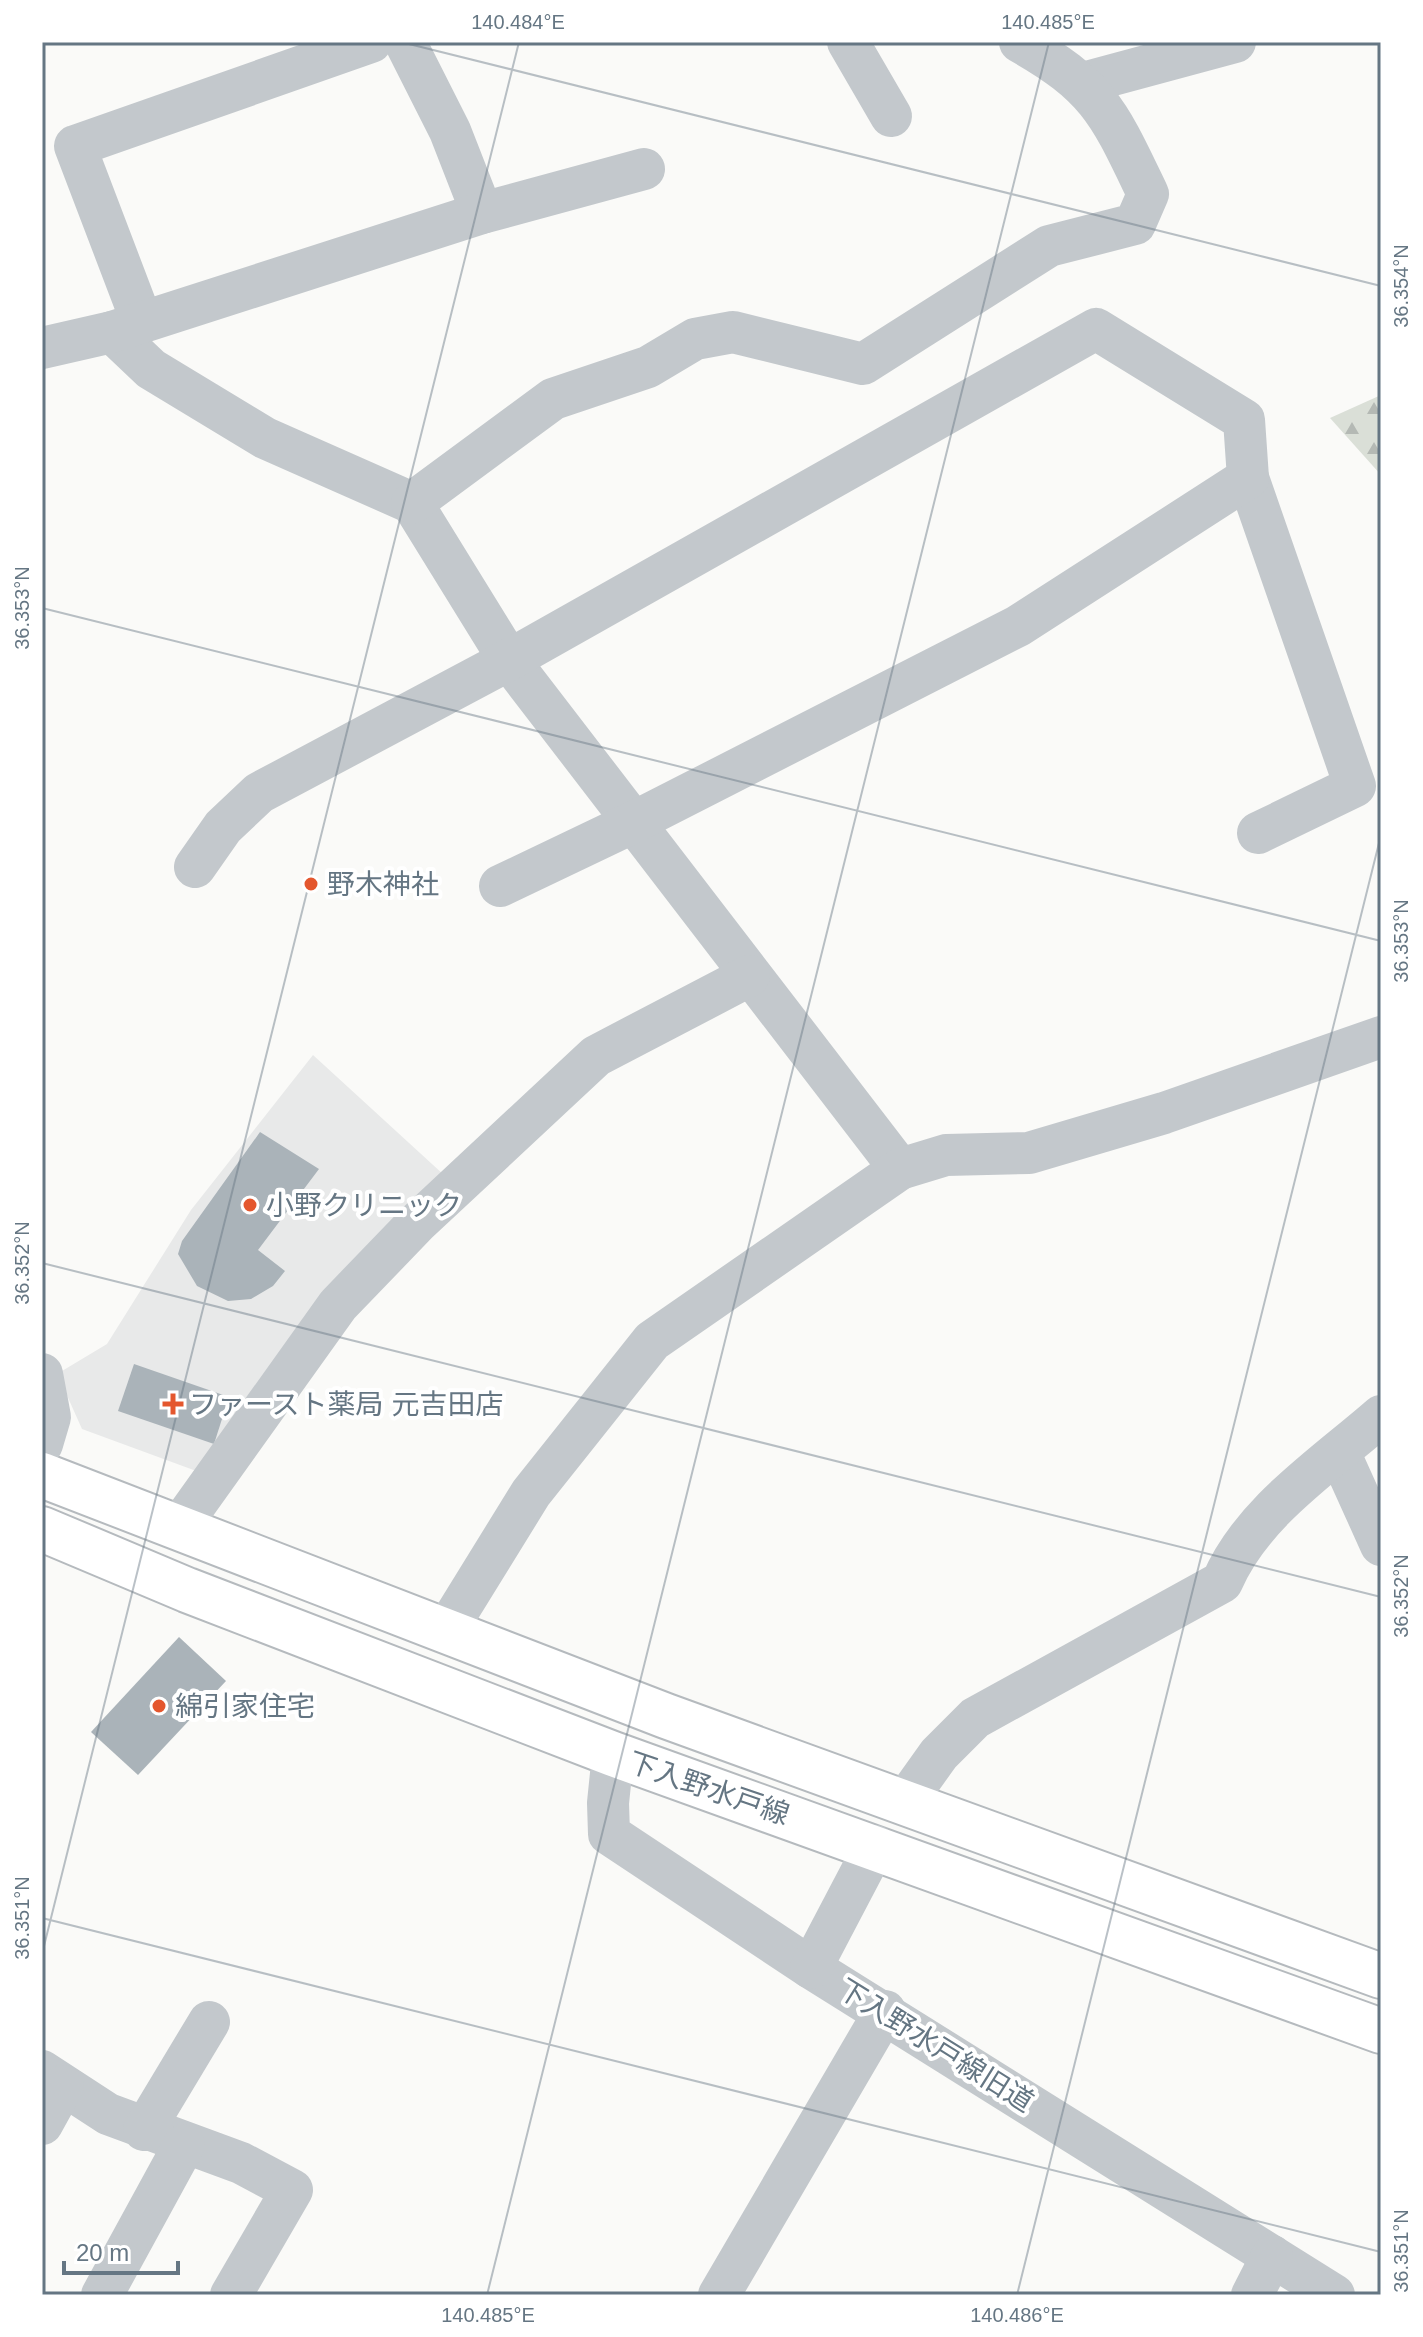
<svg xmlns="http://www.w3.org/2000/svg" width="1423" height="2337" font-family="Helvetica,'Noto Sans JP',sans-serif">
	<defs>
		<pattern id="forest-firs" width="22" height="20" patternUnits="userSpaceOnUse" patternTransform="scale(2)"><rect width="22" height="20" fill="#dadfd7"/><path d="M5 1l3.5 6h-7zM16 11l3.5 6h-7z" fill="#b4b9b4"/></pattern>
	</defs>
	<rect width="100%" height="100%" fill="#fafaf8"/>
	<path fill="#e8e9e9" d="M313 1055 444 1175 199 1472 82 1429 65 1391 62 1371 107 1344 191 1210Z"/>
	<path fill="url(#forest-firs)" d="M1381 395V475L1330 418Z"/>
	<g fill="#aab3b9">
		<path d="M260 1132 319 1169 258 1250 285 1271 273 1286 251 1299 228 1301 197 1286 178 1254 182 1241Z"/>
		<path d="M134 1364 229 1397 214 1444 118 1411Z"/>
		<path d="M179 1637 226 1681 138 1775 91 1732Z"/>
	</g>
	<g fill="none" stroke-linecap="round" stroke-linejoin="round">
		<defs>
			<g id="major">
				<path d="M42 1475 666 1716 1381 1976"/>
				<path d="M42 1529 187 1590 613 1754 1381 2031"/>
			</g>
		</defs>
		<use href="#major" stroke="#b5babe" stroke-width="48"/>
		<g stroke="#c3c8cc" stroke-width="42">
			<path d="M405 42 450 131 482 213"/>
			<path d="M848 42 891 116"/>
			<path d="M1083 83 1235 42"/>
			<path d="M142 322 75 146 371 42"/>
			<path d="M112 332 151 369 265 438 412 503 509 660 900 1169"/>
			<path d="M42 348 112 332 482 213 644 169"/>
			<path d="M1248 478 1355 786 1258 833"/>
			<path d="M412 503 553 399 648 367 695 339 733 332 863 364 1049 246 1135 224 1148 194C1110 115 1100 87 1020 42"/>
			<path d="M195 867 223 827 259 793 509 660 1096 329 1244 420 1248 478 1018 626 632 823 500 886"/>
			<path d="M42 1374 50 1417 42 1444"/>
			<path d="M1339 1452 1381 1545"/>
			<path d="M180 1526 338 1305 417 1223 596 1056 749 976"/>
			<path d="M447 1629 531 1493 652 1341 900 1169 946 1155 1029 1153 1164 1113 1381 1037"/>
			<path d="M613 1754 608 1803 609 1834 811 1968 1334 2295"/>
			<path d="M904 1803 939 1754 975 1718 1222 1582C1252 1512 1325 1465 1381 1416"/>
			<path d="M811 1968 875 1846"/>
			<path d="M42 2071 108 2114 241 2163 292 2190 231 2295"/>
			<path d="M42 2124 63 2086"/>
			<path d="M144 2130 209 2022"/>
			<path d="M102 2295 184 2145"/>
			<path d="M719 2295 885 2011"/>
			<path d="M1252 2295 1272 2256"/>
		</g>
		<use href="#major" stroke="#fff" stroke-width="44"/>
	</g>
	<path fill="none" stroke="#657683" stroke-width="2" stroke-opacity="0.45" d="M401 42 1381 286M42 608 1381 941M42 1263 1381 1597M42 1918 1381 2252M42 1954 519 42M487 2295 1049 42M1017 2295 1381 835"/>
	<g fill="#e4572e" stroke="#fff" stroke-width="3">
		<circle cx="311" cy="884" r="8"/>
		<circle cx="250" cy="1205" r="8"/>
		<path d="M169 1392h8v8h8v8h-8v8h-8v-8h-8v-8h8z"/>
		<circle cx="159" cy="1706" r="8"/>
	</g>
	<g text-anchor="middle" stroke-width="8" stroke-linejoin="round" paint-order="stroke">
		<g font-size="28" fill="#657683" stroke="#fff" text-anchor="start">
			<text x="327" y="894">野木神社</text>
			<text x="266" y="1215">小野クリニック</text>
			<text x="189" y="1414">ファースト薬局 元吉田店</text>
			<text x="175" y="1716">綿引家住宅</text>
		</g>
		<g font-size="28" fill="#657683" stroke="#fff">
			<text transform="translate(709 1788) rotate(19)" y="10">下入野水戸線</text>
			<text transform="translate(936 2045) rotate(32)" y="10">下入野水戸線旧道</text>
		</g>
	</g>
	<rect width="1423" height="2337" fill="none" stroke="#ffffff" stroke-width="88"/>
	<path d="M64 2261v12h114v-12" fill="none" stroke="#657683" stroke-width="4"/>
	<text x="76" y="2261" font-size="24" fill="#657683" stroke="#ffffff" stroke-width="6" paint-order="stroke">20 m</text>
	<rect x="44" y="44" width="1335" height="2249" fill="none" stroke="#657683" stroke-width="3"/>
	<g font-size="20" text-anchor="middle" fill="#657683">
		<text x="518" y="29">140.484°E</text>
		<text x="1048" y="29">140.485°E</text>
		<text transform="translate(1401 286) rotate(-90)" y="7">36.354°N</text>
		<text transform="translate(22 608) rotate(-90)" y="7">36.353°N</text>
		<text transform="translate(1401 941) rotate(-90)" y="7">36.353°N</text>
		<text transform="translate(22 1263) rotate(-90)" y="7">36.352°N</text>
		<text transform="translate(1401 1596) rotate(-90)" y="7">36.352°N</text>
		<text transform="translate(22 1918) rotate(-90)" y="7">36.351°N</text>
		<text transform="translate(1401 2251) rotate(-90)" y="7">36.351°N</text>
		<text x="488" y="2322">140.485°E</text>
		<text x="1017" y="2322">140.486°E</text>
	</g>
</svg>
